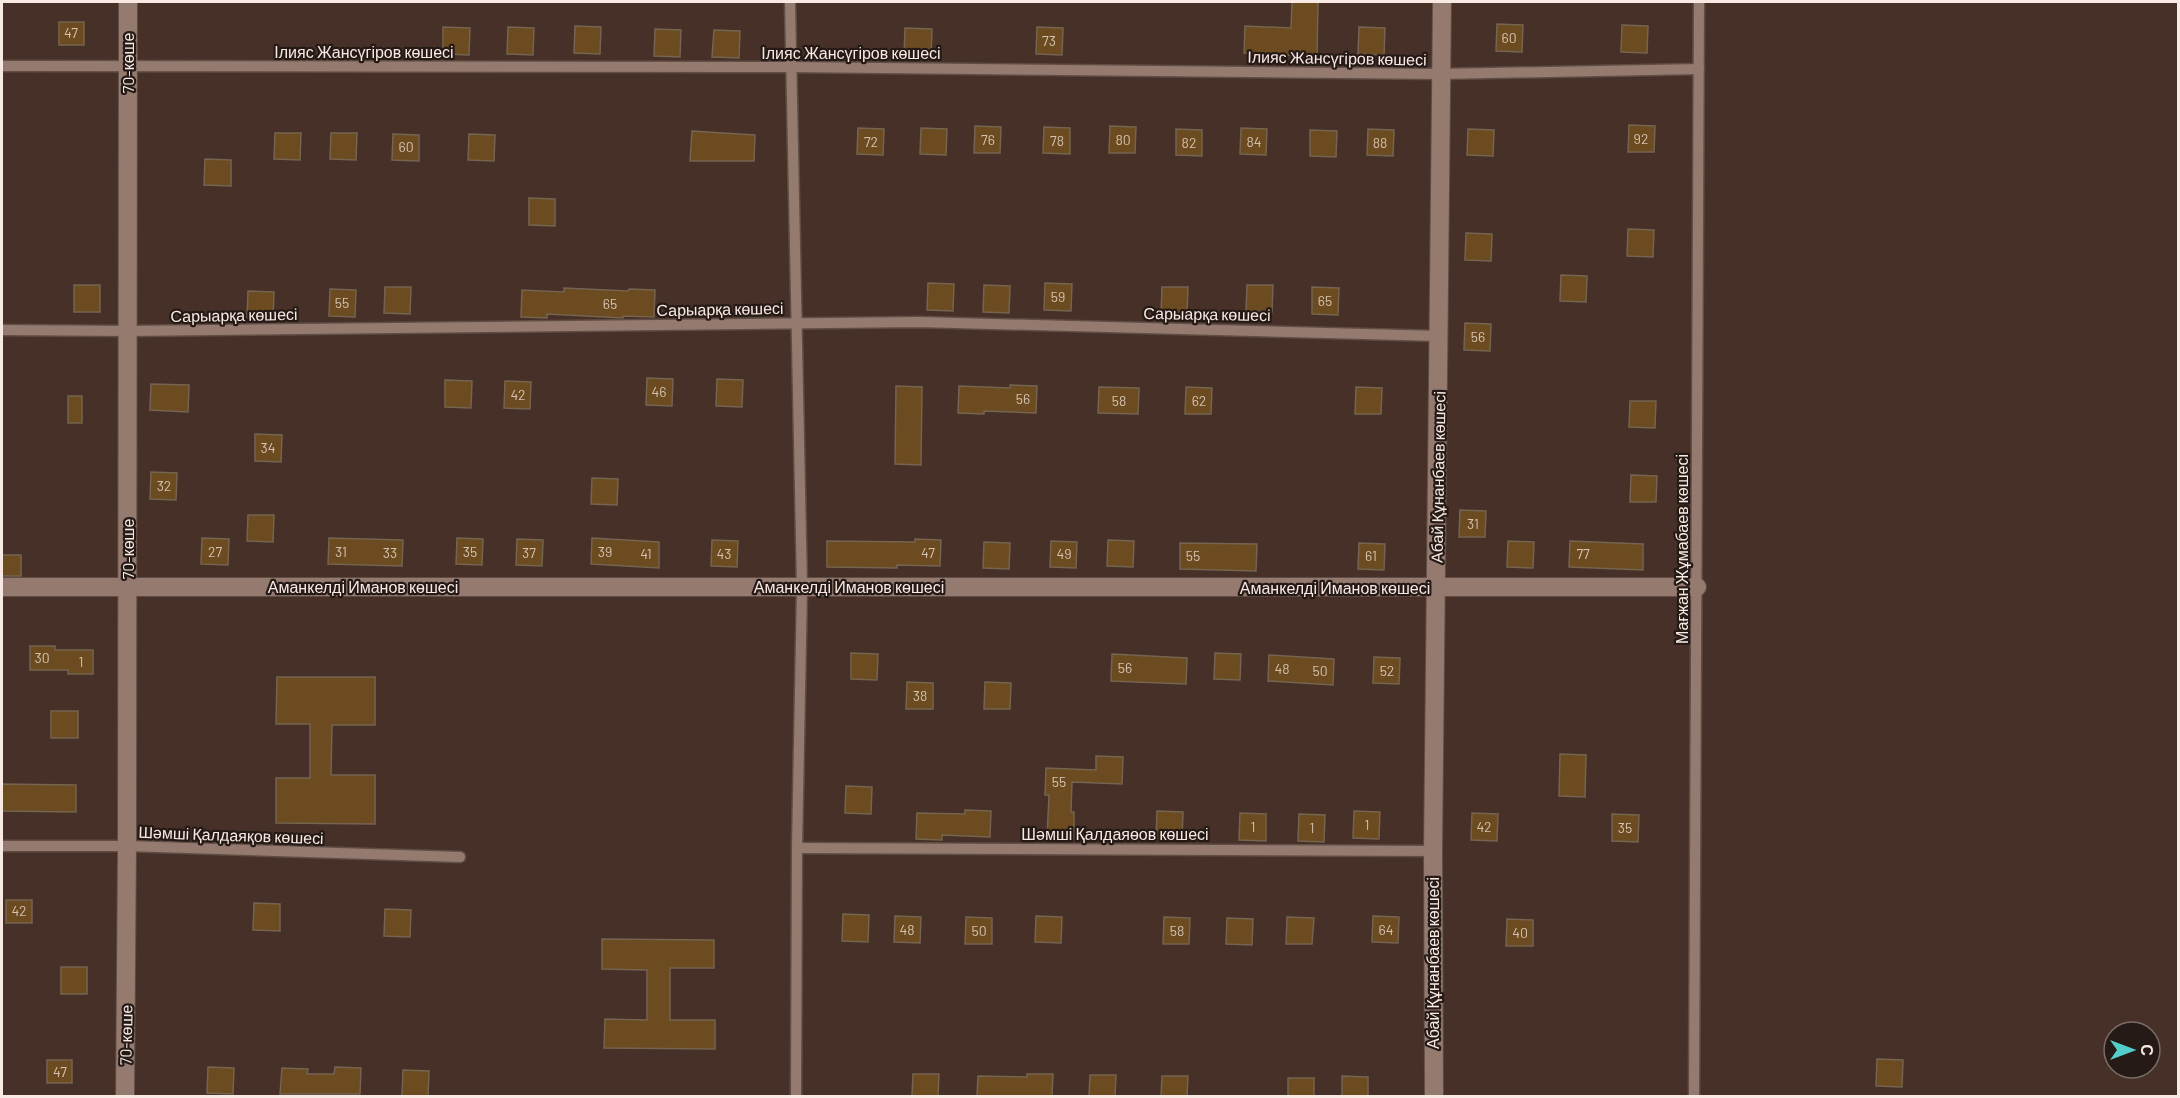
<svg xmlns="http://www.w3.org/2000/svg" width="2180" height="1098" font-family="Barlow,sans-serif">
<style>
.building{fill:#6b4b1f;stroke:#746450;stroke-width:1.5}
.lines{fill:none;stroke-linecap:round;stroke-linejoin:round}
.lane-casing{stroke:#604e46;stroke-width:13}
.street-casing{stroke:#604e46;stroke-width:20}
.lane{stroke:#947a6f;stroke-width:10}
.street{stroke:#947a6f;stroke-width:18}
.labels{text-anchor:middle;stroke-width:4.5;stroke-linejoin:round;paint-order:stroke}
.number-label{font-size:14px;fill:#d5c2b2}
.street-label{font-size:16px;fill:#f8e9e3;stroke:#251a16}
</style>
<rect width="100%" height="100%" fill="#463027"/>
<g class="building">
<polygon points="1292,2 1318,2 1317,57 1244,53 1245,26 1291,28"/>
<rect x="59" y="22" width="25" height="23"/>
<polygon points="1497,24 1523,25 1522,52 1496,51"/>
<polygon points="1622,25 1648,26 1647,53 1621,52"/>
<polygon points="575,26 601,27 600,54 574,53"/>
<polygon points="443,27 470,28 469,55 443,54"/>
<polygon points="508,27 534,28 533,55 507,54"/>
<polygon points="1037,27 1063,28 1062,55 1036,54"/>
<polygon points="1359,27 1385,28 1384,55 1358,54"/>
<polygon points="905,28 932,29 931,56 904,55"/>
<polygon points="655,29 681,30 680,57 654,56"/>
<polygon points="714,30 740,31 739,58 712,57"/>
<polygon points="1629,125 1655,126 1654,152 1628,152"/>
<polygon points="975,126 1001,127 1000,153 974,153"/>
<polygon points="1110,126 1136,127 1135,153 1109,153"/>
<polygon points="1044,127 1070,128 1070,154 1043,153"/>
<polygon points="858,128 884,129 883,155 857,154"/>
<polygon points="921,128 947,129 946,155 920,154"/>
<polygon points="1241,128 1267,129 1266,155 1240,154"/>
<polygon points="1176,129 1202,130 1202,156 1176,155"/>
<polygon points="1368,129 1394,130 1393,156 1367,155"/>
<polygon points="1468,129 1494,130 1493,156 1467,155"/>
<polygon points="1310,130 1337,131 1336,157 1310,156"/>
<polygon points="692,131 755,135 754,161 690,161"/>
<polygon points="275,133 301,133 300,160 274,159"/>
<polygon points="331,133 357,133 356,160 330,159"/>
<polygon points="393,134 419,135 419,161 392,160"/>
<polygon points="469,134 495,135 494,161 468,160"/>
<polygon points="205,159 231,160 231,186 204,185"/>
<polygon points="529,198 555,199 555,226 529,225"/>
<polygon points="1628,229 1654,230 1653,257 1627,256"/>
<polygon points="1466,233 1492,234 1491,261 1465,260"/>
<polygon points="1561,275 1587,276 1586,302 1560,301"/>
<polygon points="928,283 954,284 953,311 927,310"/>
<polygon points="1045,283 1072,284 1071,311 1044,310"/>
<rect x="74" y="285" width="26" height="27"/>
<polygon points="984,285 1010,286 1009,313 983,312"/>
<polygon points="1247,285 1273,285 1272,312 1246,311"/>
<polygon points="385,287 411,287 410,314 384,313"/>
<polygon points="1162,287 1188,287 1187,314 1161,313"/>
<polygon points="1312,287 1339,288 1338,315 1312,314"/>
<polygon points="564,288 628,291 629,289 655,290 654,317 623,316 623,318 547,314 547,318 521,317 522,290 564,292"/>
<polygon points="330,289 356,290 355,317 329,316"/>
<polygon points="248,291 274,292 273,319 247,318"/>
<polygon points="1465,323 1491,324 1490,351 1464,350"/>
<polygon points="647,378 673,379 672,406 646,405"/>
<polygon points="717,379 743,380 742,407 716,406"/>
<polygon points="445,380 472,381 471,408 445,407"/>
<polygon points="505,381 531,382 530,409 504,408"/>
<polygon points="151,384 189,385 188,412 150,410"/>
<polygon points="1010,385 1037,386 1036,413 984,411 984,414 958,413 959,386 1010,388"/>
<polygon points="896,386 922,387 921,465 895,464"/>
<polygon points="1099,387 1139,388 1138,414 1098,413"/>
<polygon points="1186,387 1212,388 1211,414 1185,414"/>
<polygon points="1356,387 1382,388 1381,414 1355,414"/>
<rect x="68" y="396" width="14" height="27"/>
<polygon points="1630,401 1656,401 1655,428 1629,427"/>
<polygon points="255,434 282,435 281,462 255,461"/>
<polygon points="151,472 177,473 176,500 150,499"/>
<polygon points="1631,475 1657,476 1656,502 1630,502"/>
<polygon points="592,478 618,479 617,505 591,504"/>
<polygon points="1460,510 1486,511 1485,537 1459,537"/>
<polygon points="248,515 274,515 273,542 247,541"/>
<polygon points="202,538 229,539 228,565 201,564"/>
<polygon points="329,538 403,540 402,566 328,564"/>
<polygon points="457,538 483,539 482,565 456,564"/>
<polygon points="592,538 659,542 659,568 591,564"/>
<polygon points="517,539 543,540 542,566 516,565"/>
<polygon points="915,539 941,540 940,566 897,565 897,568 827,567 827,541 915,542"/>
<polygon points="712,540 738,541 737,567 711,566"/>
<polygon points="1108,540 1134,541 1133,567 1107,566"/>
<polygon points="1051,541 1077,542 1076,568 1050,567"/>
<polygon points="1508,541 1534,542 1533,568 1507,567"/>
<polygon points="1570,541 1643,544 1643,570 1569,567"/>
<polygon points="984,542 1010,543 1009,569 983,568"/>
<polygon points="1180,543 1257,544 1256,571 1180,569"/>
<polygon points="1359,543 1385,544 1384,570 1358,569"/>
<rect x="2" y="555" width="19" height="21"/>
<polygon points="30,646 55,646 55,650 93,650 93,674 68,674 68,670 30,670"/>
<polygon points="851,653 878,654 877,680 851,679"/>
<polygon points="1215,653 1241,654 1240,680 1214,679"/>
<polygon points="1112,654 1187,658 1186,684 1111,681"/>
<polygon points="1269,655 1334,659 1333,685 1268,681"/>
<polygon points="1374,657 1400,658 1399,684 1373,683"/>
<polygon points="277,677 375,677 375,725 332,725 331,775 375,775 375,824 276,823 276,778 310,778 310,724 276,724"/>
<polygon points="907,682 933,683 933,709 906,709"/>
<polygon points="985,682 1011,683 1010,709 984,709"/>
<rect x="51" y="711" width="27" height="27"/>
<polygon points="1560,754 1586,755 1585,797 1559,796"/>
<polygon points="1096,756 1123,757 1122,784 1072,782 1071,812 1074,812 1074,839 1047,838 1049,795 1045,795 1046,768 1096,770"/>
<polygon points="2,784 76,785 76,812 2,811"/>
<polygon points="846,786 872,787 871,814 845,813"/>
<polygon points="965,810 991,811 990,837 942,835 942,840 916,839 917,813 965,814"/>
<polygon points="1157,811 1183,812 1182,839 1156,838"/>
<polygon points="1354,811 1380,812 1379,839 1353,838"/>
<polygon points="1240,813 1266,814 1266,841 1239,840"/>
<polygon points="1472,813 1498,814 1497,841 1471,840"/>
<polygon points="1299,814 1325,815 1324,842 1298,841"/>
<polygon points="1612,814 1639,815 1638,842 1612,841"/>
<rect x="6" y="900" width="26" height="23"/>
<polygon points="254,903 280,904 280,931 253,930"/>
<polygon points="385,909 411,910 410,937 384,936"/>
<polygon points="843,914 869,915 868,942 842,941"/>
<polygon points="895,916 921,917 920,943 894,942"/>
<polygon points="1036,916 1062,917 1061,943 1035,942"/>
<polygon points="1373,916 1399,917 1398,943 1372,942"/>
<polygon points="966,917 992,918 992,944 965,944"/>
<polygon points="1164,917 1190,918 1189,944 1163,944"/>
<polygon points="1287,917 1314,918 1312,944 1286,944"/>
<polygon points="1227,918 1253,919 1252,945 1226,944"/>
<polygon points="1507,919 1533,920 1533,946 1506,946"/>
<polygon points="602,939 714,940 714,968 670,968 670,1020 715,1020 715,1049 604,1048 605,1019 647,1020 647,970 602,969"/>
<rect x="61" y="967" width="26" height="27"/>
<polygon points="1877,1059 1903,1060 1902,1087 1876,1086"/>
<rect x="47" y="1060" width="25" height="23"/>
<polygon points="208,1067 234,1068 233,1094 207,1093"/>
<polygon points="335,1067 361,1068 360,1094 280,1094 282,1068 308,1069 307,1074 334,1074"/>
<polygon points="403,1070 429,1071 428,1096 402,1096"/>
<polygon points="913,1074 939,1074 938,1096 912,1096"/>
<polygon points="1027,1074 1053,1074 1052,1096 977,1096 978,1076 1027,1077"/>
<polygon points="1090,1075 1116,1075 1115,1096 1089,1096"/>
<polygon points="1162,1076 1188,1076 1187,1096 1161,1096"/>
<polygon points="1342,1076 1368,1077 1368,1096 1342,1096"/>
<rect x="1288" y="1078" width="26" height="18"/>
</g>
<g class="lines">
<defs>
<g id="lane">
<polyline points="790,2 802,587 797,848 796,1096"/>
<polyline points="2,66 790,67 1440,74 1699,69"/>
<polyline points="2,330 128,331 919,322 1439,336"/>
<polyline points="2,846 127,846 460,857"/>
<polyline points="797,848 1433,851"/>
<polyline points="1694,1096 1699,2"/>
</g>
<g id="street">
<polyline points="2,587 1697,587"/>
<polyline points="125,1096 127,846 128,2"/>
<polyline points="1434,1096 1433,851 1442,2"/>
</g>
</defs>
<use href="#lane" class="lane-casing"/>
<use href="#street" class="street-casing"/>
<use href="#lane" class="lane"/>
<use href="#street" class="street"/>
</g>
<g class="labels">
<g class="number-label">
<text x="71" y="38">47</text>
<text x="1509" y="43">60</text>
<text x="1049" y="46">73</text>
<text x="1641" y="144">92</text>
<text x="988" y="145">76</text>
<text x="1123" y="145">80</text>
<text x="1057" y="146">78</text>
<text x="871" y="147">72</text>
<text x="1254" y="147">84</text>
<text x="1189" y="148">82</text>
<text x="1380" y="148">88</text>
<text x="406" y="152">60</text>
<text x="1058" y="302">59</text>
<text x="1325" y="306">65</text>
<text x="342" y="308">55</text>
<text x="610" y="309">65</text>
<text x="1478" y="342">56</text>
<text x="659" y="397">46</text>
<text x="518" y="400">42</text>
<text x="1023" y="404">56</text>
<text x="1119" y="406">58</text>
<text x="1199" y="406">62</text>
<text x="268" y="453">34</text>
<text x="164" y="491">32</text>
<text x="1473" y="529">31</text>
<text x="215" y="557">27</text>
<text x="341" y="557">31</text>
<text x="470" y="557">35</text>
<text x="605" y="557">39</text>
<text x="390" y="558">33</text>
<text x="529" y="558">37</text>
<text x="928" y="558">47</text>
<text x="646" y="559">41</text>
<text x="724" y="559">43</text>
<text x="1064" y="559">49</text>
<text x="1583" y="559">77</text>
<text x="1193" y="561">55</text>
<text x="1371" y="561">61</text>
<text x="42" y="663">30</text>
<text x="81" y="667">1</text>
<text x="1125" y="673">56</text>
<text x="1282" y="674">48</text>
<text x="1320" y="676">50</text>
<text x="1387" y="676">52</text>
<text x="920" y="701">38</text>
<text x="1059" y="787">55</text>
<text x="1367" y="830">1</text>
<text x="1253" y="832">1</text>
<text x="1484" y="832">42</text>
<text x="1312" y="833">1</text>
<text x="1625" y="833">35</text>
<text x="19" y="916">42</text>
<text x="907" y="935">48</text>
<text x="1386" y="935">64</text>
<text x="979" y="936">50</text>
<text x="1177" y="936">58</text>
<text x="1520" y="938">40</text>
<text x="60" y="1077">47</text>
</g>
<g class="street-label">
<text x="364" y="58">Ілияс Жансүгіров көшесі</text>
<text x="851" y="59">Ілияс Жансүгіров көшесі</text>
<text transform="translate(1337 58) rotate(1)" y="6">Ілияс Жансүгіров көшесі</text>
<text transform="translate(128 63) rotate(-90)" y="6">70-көше</text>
<text transform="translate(720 309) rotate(-1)" y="6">Сарыарқа көшесі</text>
<text transform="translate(1207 314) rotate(1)" y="6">Сарыарқа көшесі</text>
<text transform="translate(234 315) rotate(-1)" y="6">Сарыарқа көшесі</text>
<text transform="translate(1438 477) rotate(-89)" y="6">Абай Құнанбаев көшесі</text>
<text transform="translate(128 549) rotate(-90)" y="6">70-көше</text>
<text transform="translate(1682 549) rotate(-90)" y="6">Мағжан Жұмабаев көшесі</text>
<text x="363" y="593">Аманкелді Иманов көшесі</text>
<text x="849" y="593">Аманкелді Иманов көшесі</text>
<text x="1335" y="594">Аманкелді Иманов көшесі</text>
<text x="1115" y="840">Шәмші Қалдаяөов көшесі</text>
<text transform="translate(231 835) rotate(2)" y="6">Шәмші Қалдаяқов көшесі</text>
<text transform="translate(1433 963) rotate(-90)" y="6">Абай Құнанбаев көшесі</text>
<text transform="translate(126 1035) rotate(-89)" y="6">70-көше</text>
</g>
</g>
<rect width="2180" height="1098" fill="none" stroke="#f8e9e3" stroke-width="6"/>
<g transform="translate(2132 1050) rotate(90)"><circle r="28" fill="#251a16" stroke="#796d68" stroke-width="1.5"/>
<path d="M0-4.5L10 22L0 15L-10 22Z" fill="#53cdca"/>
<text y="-9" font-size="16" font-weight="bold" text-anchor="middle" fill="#f8e9e3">С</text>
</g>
</svg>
